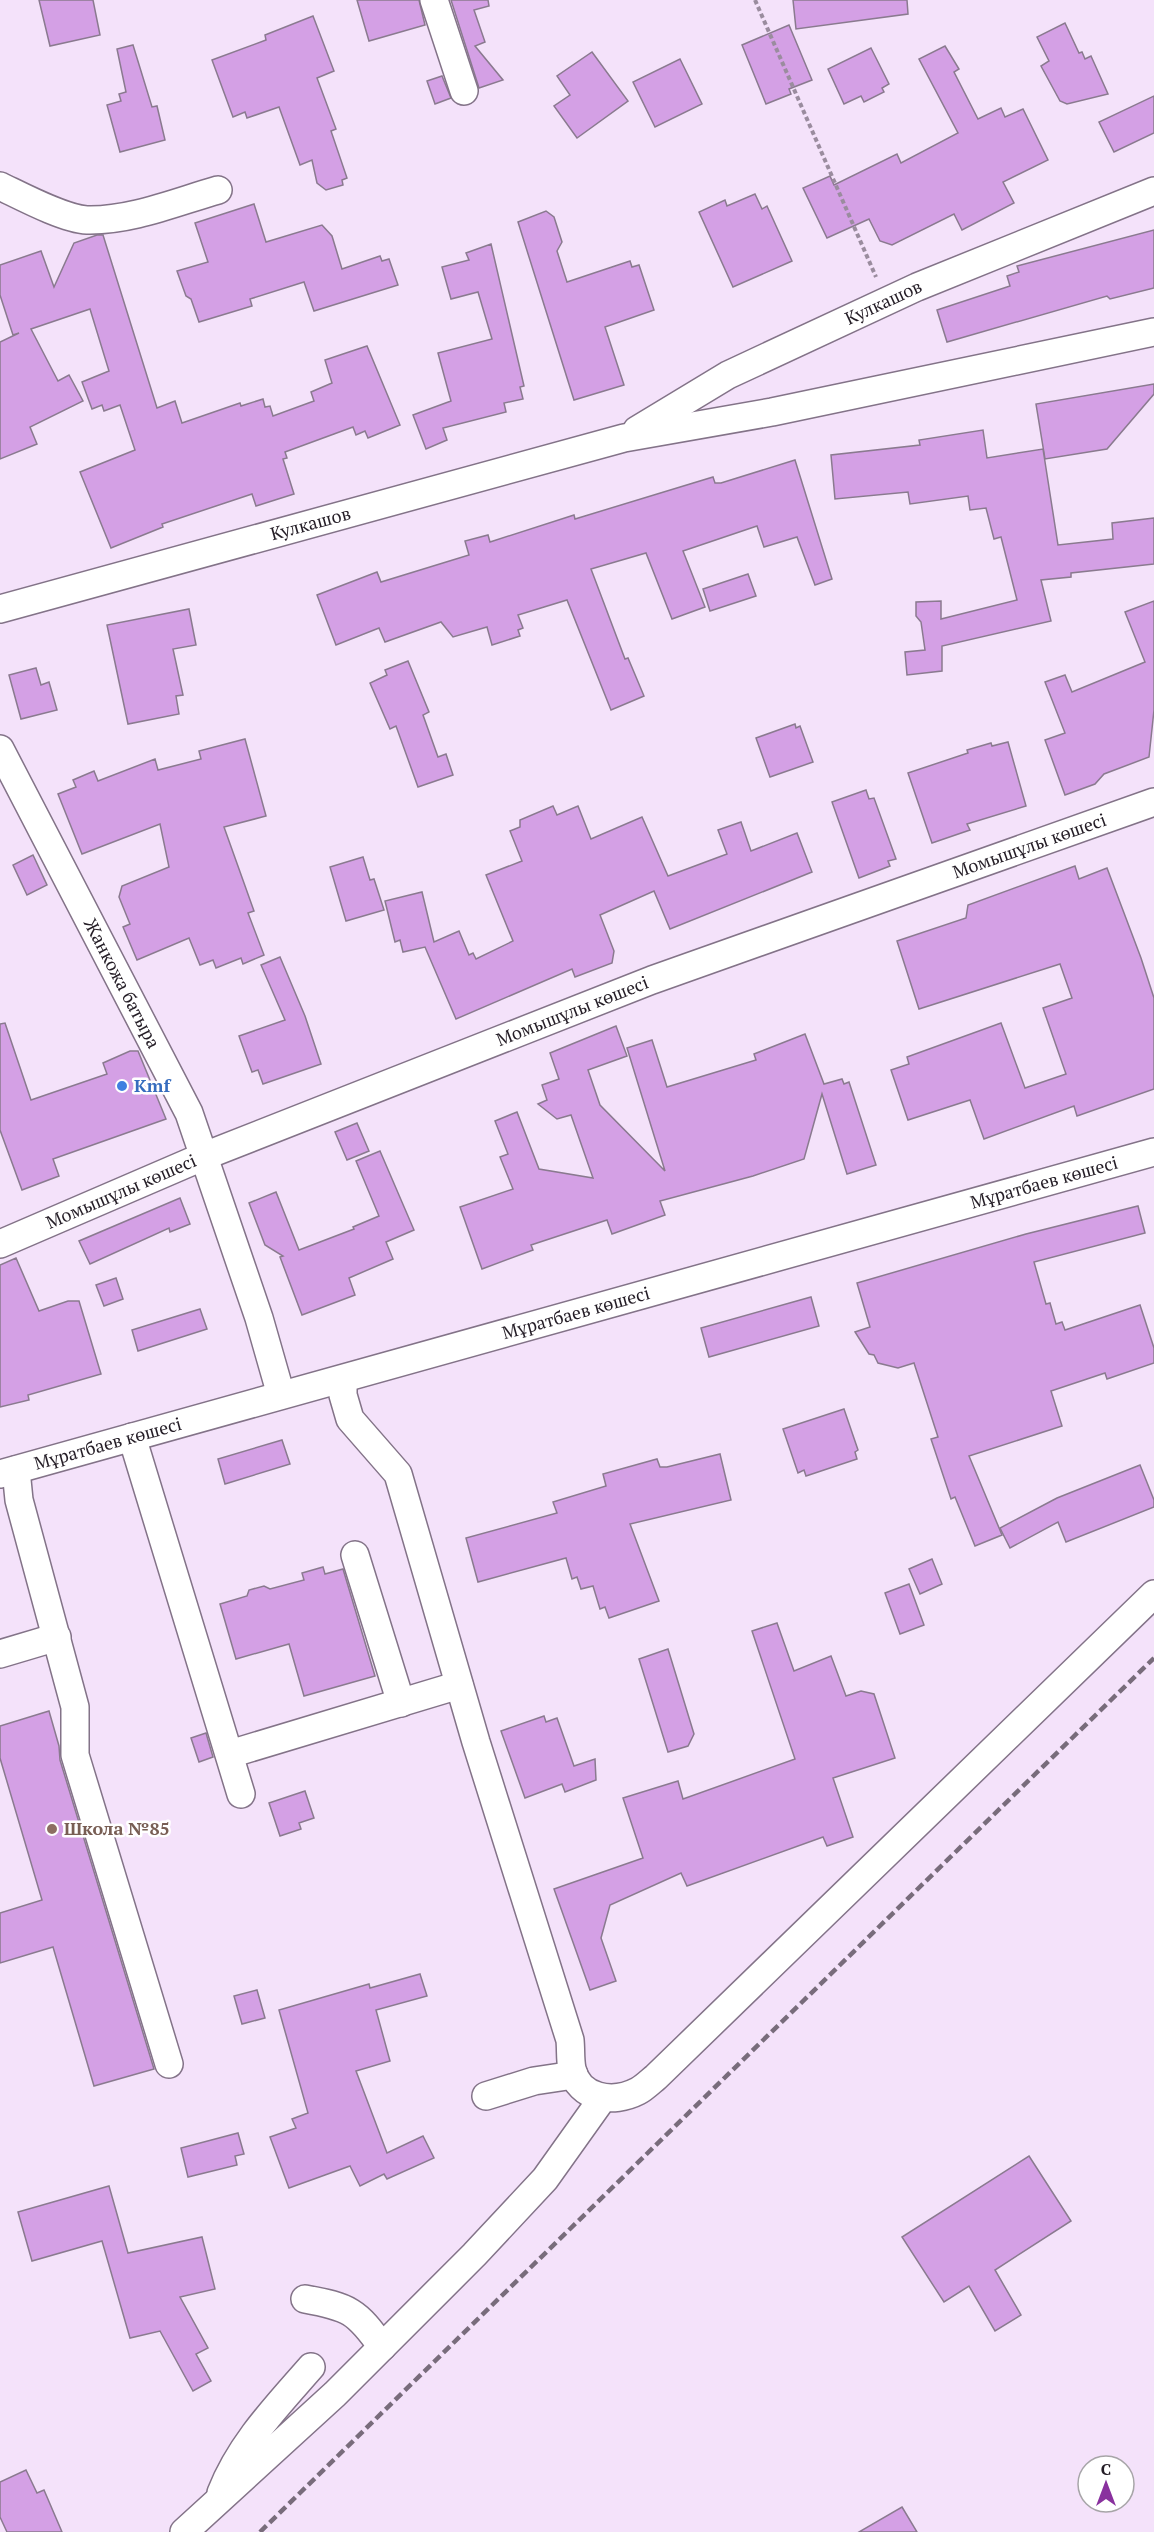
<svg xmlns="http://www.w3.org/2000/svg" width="1154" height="2532" font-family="'PT Serif',serif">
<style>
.building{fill:#d4a0e5;stroke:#8a7a8f;stroke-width:1.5}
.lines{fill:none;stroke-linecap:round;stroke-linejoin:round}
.minor-casing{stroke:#837388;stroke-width:30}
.path{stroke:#9a8c9e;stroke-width:4;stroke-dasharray:4.5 3;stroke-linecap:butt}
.minor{stroke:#fff;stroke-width:27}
.rail{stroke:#786c7b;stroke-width:4.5;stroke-dasharray:9 4.5;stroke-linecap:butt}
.shop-dot{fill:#3f7fe0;stroke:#fff;stroke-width:2}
.education-dot{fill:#8d6e63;stroke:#fff;stroke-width:2}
.labels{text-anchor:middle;stroke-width:5;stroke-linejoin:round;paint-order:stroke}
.street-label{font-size:18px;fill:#241d26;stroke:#fff}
.shop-label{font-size:18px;font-weight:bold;fill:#366cbe;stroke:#fff;text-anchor:start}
.education-label{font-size:18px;font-weight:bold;fill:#785e54;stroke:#fff;text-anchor:start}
</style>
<rect width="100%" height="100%" fill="#f4e2fa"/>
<g class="building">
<polygon points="39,0 93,0 100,35 50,46"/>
<polygon points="357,0 419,0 425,25 369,41"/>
<polygon points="451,0 488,0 489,6 474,10 485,42 475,46 503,80 479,88"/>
<polygon points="793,0 907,0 908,14 796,29"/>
<polygon points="313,16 334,71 317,78 336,129 331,131 347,178 342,180 343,185 326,190 317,183 312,160 300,165 279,107 247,118 245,112 233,117 212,60 266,40 265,35"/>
<polygon points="1065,23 1079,53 1082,52 1085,59 1091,56 1108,94 1067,104 1060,101 1041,66 1049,61 1037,37"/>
<polygon points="789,25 812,80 789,89 791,94 766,104 742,45"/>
<polygon points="133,45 152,107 157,106 165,140 120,152 107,105 121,101 119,94 126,92 117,49"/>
<polygon points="945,46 959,69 954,72 978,119 1001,108 1005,117 1023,109 1048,160 1003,182 1014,203 962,230 954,214 892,245 880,241 869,219 827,238 803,188 830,176 834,185 897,154 901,163 958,133 919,59"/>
<polygon points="871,48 889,84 882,88 884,92 864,102 861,96 844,104 828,69"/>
<polygon points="592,52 628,101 577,138 554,106 570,95 557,76"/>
<polygon points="680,59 702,104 655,127 633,82"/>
<polygon points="442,76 451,98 435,104 427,81"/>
<polygon points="1154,96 1154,133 1114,152 1099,122"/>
<polygon points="755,194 762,209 767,206 792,261 733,287 699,212 725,200 727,206"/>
<polygon points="254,204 266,242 322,225 332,236 342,269 380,256 382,261 389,259 398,285 314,311 304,282 250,299 252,306 199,322 191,299 186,296 177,271 208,262 195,223"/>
<polygon points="546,211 554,217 562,242 557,251 567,282 630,261 632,267 639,265 654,310 605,327 624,385 574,400 518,222"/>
<polygon points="1154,230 1154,288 1110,299 1107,296 947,342 937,310 1010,286 1007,276 1019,272 1017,266"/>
<polygon points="97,235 103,235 157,408 175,401 182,423 240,403 241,406 263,399 265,407 270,406 273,416 314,401 311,392 332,383 325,360 367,346 400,425 368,438 365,431 356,435 353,427 285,452 287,458 283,459 294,494 256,506 252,494 162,524 163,527 111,548 80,472 135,450 120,405 104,411 102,405 92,409 82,382 109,371 90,309 31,329 58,381 69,375 83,401 30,427 37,444 0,459 0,342 19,333 13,335 0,295 0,265 41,251 54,287 74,243"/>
<polygon points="491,244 524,386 520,387 523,399 504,403 506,412 443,428 447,440 426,449 413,415 451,401 438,353 492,339 478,292 451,299 442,267 469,260 466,253"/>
<polygon points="1154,384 1154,394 1107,449 1045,459 1036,404"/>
<polygon points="983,430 987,458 1043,449 1058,545 1113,539 1112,523 1154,518 1154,564 1071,573 1071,577 1041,580 1051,621 942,646 942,671 907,675 905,652 925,650 921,622 916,616 916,602 941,601 941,619 1017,600 1001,537 994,539 986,508 970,510 968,496 910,504 908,492 835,499 831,455 920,445 919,440"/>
<polygon points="795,460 832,579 815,585 797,537 764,547 757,526 683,551 705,607 672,619 646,553 591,569 625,659 628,658 644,696 611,710 567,600 518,615 523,628 518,630 520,636 492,645 487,627 453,637 441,622 385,642 379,628 336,645 317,595 377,572 381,582 469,555 465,541 488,535 490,542 574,515 575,519 713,477 715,483 721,483"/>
<polygon points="748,574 756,596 710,611 703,589"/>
<polygon points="1154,601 1154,710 1149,757 1104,774 1095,784 1065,795 1045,740 1065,733 1045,682 1065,675 1072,692 1145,662 1125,612"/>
<polygon points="189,609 196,645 173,649 183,695 176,696 179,714 128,724 107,625"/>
<polygon points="408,661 429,712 423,715 438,757 446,754 453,775 418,787 396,726 390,729 370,683 387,675 385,670"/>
<polygon points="36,668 41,685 49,682 57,710 21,719 9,675"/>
<polygon points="795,724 796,728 800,726 813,762 770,777 756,738"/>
<polygon points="245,739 266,816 224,827 254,911 248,913 264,955 243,964 241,958 216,968 213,960 200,965 189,938 137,960 123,927 130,924 119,897 122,886 169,867 160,824 82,854 58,794 76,787 73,780 94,771 98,781 155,759 158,770 201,759 199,751"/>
<polygon points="1008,742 1026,806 967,824 970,830 932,843 908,773 968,753 967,750 991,743 992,746"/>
<polygon points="866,790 869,799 874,798 896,859 888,861 890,866 859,878 832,802"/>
<polygon points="553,806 557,815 578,806 591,839 642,817 668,876 727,854 718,830 741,822 751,851 797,833 812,872 670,929 654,891 600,915 614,951 612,963 575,977 572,969 456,1019 425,947 403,952 400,940 395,942 385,901 422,892 434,942 459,931 469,955 473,953 476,959 513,941 486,875 522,861 510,831 520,827 520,820"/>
<polygon points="33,855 47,885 27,895 13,865"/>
<polygon points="363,857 370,880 374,879 384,910 346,921 330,867"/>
<polygon points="1075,866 1079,879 1107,868 1141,958 1154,998 1154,1089 1077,1116 1074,1106 984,1139 970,1100 908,1120 891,1070 909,1064 907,1057 1001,1023 1025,1088 1066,1074 1043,1008 1072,998 1060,964 919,1009 897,941 966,918 968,905"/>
<polygon points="280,957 305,1016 321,1064 263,1084 258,1070 252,1072 239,1036 285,1020 261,965"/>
<polygon points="5,1023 31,1100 107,1074 103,1063 130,1051 138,1051 166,1119 53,1159 59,1176 22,1190 0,1130 0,1024"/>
<polygon points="616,1026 627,1056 588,1070 600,1105 665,1171 627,1048 652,1040 667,1087 756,1060 754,1054 805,1034 824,1084 842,1079 844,1084 849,1082 876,1165 847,1174 822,1094 804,1159 753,1176 660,1201 665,1215 612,1234 607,1220 531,1245 533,1250 482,1269 460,1207 513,1189 500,1157 508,1154 495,1121 517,1112 539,1169 593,1178 571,1115 557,1119 538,1104 547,1100 542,1085 559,1079 550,1053"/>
<polygon points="357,1123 369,1151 347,1160 335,1132"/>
<polygon points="380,1151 414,1230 386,1242 393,1259 349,1278 355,1295 302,1315 280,1257 283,1256 265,1245 249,1203 276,1192 299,1250 354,1229 353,1227 379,1216 356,1161"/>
<polygon points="180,1198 190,1224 170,1232 169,1228 90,1264 79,1241"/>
<polygon points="1138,1206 1145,1233 1034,1262 1046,1304 1050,1303 1056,1324 1062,1322 1065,1330 1140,1305 1154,1348 1154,1363 1107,1379 1105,1373 1051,1391 1062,1426 969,1456 1002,1535 975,1546 955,1497 951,1499 931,1439 938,1437 914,1363 898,1368 878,1363 874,1355 869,1354 855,1332 870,1327 857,1283 1026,1234"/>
<polygon points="16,1258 39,1311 68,1301 79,1301 101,1374 28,1395 29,1400 0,1407 0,1265"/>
<polygon points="116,1278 123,1299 104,1306 96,1285"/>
<polygon points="811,1297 819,1326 709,1357 701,1328"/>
<polygon points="200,1309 207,1329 138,1351 132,1330"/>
<polygon points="844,1409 858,1450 855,1452 857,1459 806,1476 804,1470 798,1473 783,1429"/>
<polygon points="282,1440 290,1464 225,1484 218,1459"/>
<polygon points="720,1454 731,1500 630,1524 659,1601 609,1618 605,1607 600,1609 593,1586 581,1589 577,1577 572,1579 566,1558 478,1582 466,1538 557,1513 553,1502 606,1486 603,1474 657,1459 660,1467 667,1467"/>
<polygon points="1140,1465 1154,1500 1154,1507 1066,1542 1058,1522 1010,1548 1000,1528 1057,1498"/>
<polygon points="932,1559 942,1584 920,1594 909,1569"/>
<polygon points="323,1567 325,1574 343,1569 375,1676 304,1696 289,1644 236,1659 220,1604 247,1596 249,1590 264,1586 270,1589 304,1580 302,1573"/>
<polygon points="909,1584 924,1625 900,1634 885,1593"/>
<polygon points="777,1623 794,1671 831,1656 846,1696 861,1691 874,1694 895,1758 833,1778 853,1837 827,1846 823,1837 687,1886 681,1873 610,1905 601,1938 616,1981 590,1990 554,1889 643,1858 623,1798 678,1781 683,1799 795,1759 752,1631"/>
<polygon points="668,1649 694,1734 688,1746 668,1752 639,1659"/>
<polygon points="49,1711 59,1746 60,1760 154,2069 94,2086 53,1947 0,1963 0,1913 42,1900 0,1758 0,1726"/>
<polygon points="544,1716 546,1722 557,1718 574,1766 595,1759 596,1780 565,1792 562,1784 525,1798 501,1731"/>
<polygon points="206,1733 213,1757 199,1762 191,1738"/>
<polygon points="305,1791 314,1818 299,1823 301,1829 280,1836 269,1803"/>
<polygon points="420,1974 427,1996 376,2010 390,2061 356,2071 387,2153 423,2136 434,2158 387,2179 384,2174 360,2186 350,2166 289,2188 270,2137 296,2128 292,2119 308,2113 279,2010 369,1984 370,1988"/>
<polygon points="257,1990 265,2018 242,2024 234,1996"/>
<polygon points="238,2133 244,2154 235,2156 237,2165 188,2177 181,2148"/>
<polygon points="1029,2156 1071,2221 995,2270 1021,2315 995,2331 969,2286 944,2302 902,2237"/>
<polygon points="109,2186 128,2253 202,2237 215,2289 180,2297 208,2348 196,2354 211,2381 193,2391 160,2331 130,2338 102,2241 32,2261 18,2212"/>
<polygon points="26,2470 37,2493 44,2490 62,2532 7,2532 0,2517 0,2482"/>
<polygon points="902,2507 917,2532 859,2532"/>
</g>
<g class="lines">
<defs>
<g id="minor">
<polyline points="434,0 464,91"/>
<path d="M0,186C21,196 64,219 87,220C131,221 176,202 218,190"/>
<path id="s1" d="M637,430L728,375L917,287L1154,191"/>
<path id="s2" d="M0,609L624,438L772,412L1154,332"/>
<path id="s3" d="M0,749L189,1113L259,1318L281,1395"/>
<path id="s4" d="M0,1244L202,1157L652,980L1154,802"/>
<path d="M343,1380V1395L350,1419L398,1474L476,1742L570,2040C571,2050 570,2060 572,2069C579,2099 613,2104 638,2091C644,2088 651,2081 656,2077L1154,1594"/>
<polyline points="132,1437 241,1794"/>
<polyline points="16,1470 19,1500 75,1707 75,1755 169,2064"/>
<path id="s5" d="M0,1474L1154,1152"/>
<polyline points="355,1555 401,1703"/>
<polyline points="0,1654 57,1637"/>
<polyline points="230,1754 459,1685"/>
<polyline points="486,2096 534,2081 574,2075"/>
<path d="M305,2299C349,2307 357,2311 382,2347"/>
<path d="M221,2493C240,2444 277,2406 311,2367"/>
<polyline points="184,2532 335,2394 474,2255 545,2179 602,2099"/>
</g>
</defs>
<use href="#minor" class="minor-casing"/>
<polyline class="path" points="755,0 876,277"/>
<use href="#minor" class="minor"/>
<polyline class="rail" points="260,2532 1154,1658"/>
</g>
<circle class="shop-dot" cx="122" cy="1086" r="6"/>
<circle class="education-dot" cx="52" cy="1829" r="6"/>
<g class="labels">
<g class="street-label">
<text dy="6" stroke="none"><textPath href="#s1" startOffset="278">Кулкашов</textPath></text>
<text dy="6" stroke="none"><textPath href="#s2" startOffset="322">Кулкашов</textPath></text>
<text dy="6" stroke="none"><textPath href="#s4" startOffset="1104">Момышұлы көшесі</textPath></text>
<text dy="6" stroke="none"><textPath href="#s3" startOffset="264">Жанкожа батыра</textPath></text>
<text dy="6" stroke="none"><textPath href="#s4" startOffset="618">Момышұлы көшесі</textPath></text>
<text dy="6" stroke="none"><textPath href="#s5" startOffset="1084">Мұратбаев көшесі</textPath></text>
<text dy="6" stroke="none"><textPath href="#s4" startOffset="132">Момышұлы көшесі</textPath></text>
<text dy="6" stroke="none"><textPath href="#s5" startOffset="598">Мұратбаев көшесі</textPath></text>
<text dy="6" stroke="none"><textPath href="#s5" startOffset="112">Мұратбаев көшесі</textPath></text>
</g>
<g class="shop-label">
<text x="134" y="1092">Kmf</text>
</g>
<g class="education-label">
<text x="64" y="1835">Школа №85</text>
</g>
</g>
<g transform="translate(1106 2484)"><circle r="28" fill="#ffffff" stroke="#a7a5a8" stroke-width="1.5"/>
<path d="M0-4.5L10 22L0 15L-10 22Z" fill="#89319e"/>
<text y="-9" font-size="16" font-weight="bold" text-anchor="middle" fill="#241d26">С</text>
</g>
</svg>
